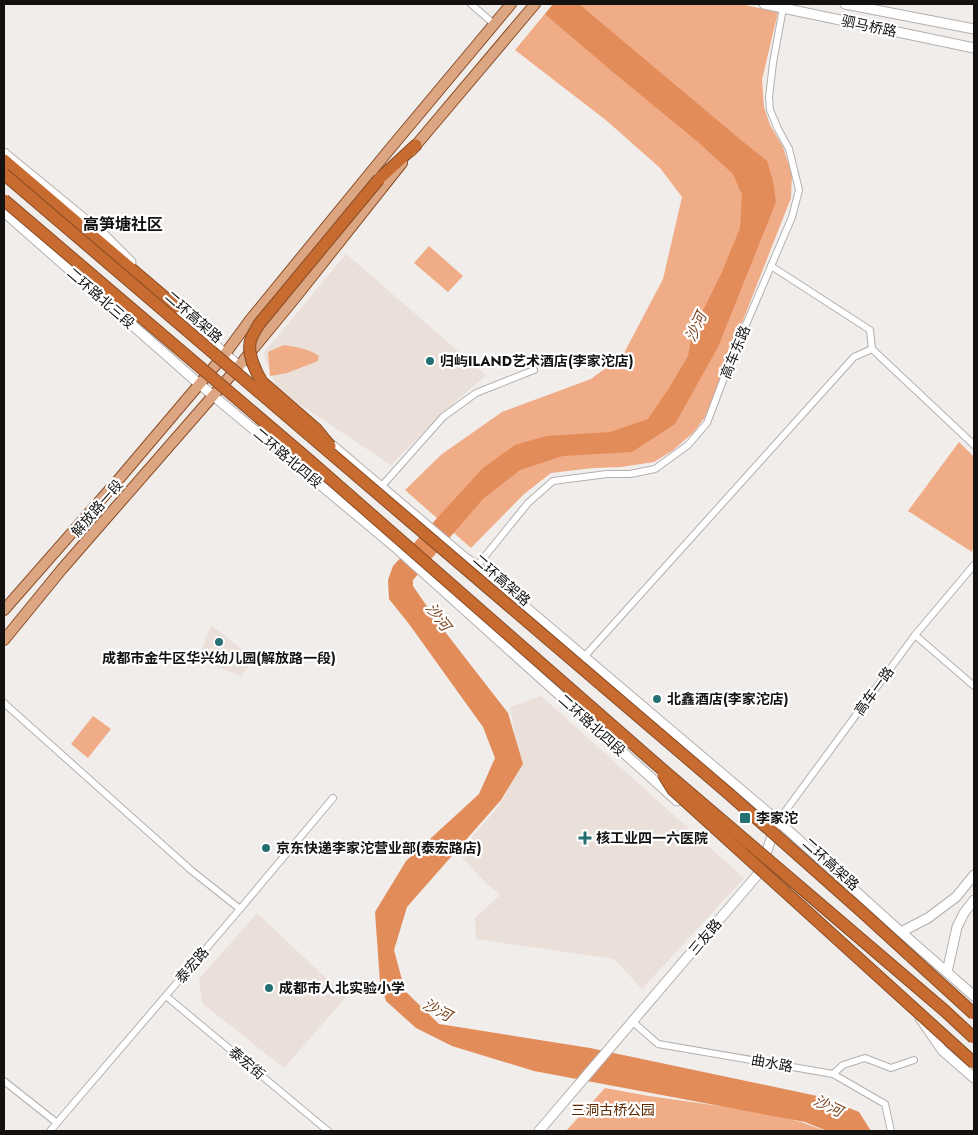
<svg xmlns="http://www.w3.org/2000/svg" width="978" height="1135" font-family="Jost,'Noto Sans SC',sans-serif">
<style>
.built{fill:#eadfd9}
.green{fill:#f0ac86}
.water{fill:#e28c5a}
.pier{fill:#f1edeb}
.lines{fill:none;stroke-linecap:round;stroke-linejoin:round}
.street-casing{stroke:#b4b0af;stroke-width:8}
.secondary-casing{stroke:#b4b0af;stroke-width:11}
.primary-casing{stroke:#884c25;stroke-width:12}
.highway-casing{stroke:#884c25;stroke-width:13}
.street{stroke:#fff;stroke-width:6}
.secondary{stroke:#fff;stroke-width:9}
.primary{stroke:#dda683;stroke-width:10}
.highway{stroke:#c76b30;stroke-width:11}
.highway-bridge-casing{stroke:#884c25;stroke-width:13;stroke-linecap:butt}
.highway-bridge{stroke:#c76b30;stroke-width:11}
.poi-dot{fill:#257073;stroke:#fff;stroke-width:2}
.labels{text-anchor:middle;stroke-width:4.5;stroke-linejoin:round;paint-order:stroke}
.street-label{font-size:14px;fill:#131211;stroke:#fff}
.poi-label{font-size:14px;font-weight:bold;fill:#131211;stroke:#fff;text-anchor:start}
.park-label{font-size:14px;fill:#612a02;stroke:#fff}
.water-label{font-size:15px;font-style:italic;fill:#7e4521;stroke:#fff}
.quarter-label{font-size:16px;font-weight:bold;fill:#131211;stroke:#fff}
</style>
<rect width="100%" height="100%" fill="#f1edeb"/>
<g class="built">
<polygon points="346,254 486,375 443,413 391,465 278,390 263,354"/>
<polygon points="211,625 254,659 241,676 198,659"/>
<polygon points="541,696 744,878 642,989 614,959 476,939 475,918 500,895 486,883 458,853 499,806 513,781 517,747 510,707"/>
<polygon points="257,913 346,997 284,1068 202,1003 199,979"/>
</g>
<g class="green">
<polygon points="553,4 740,4 778,12 762,80 764,107 770,125 783,147 792,175 791,198 705,417 694,432 672,451 654,462 621,467 593,468 551,473 524,494 471,548 405,490 442,454 502,412 591,379 623,355 663,279 682,197 660,168 607,121 515,50"/>
<polygon points="429,246 463,276 448,292 414,263"/>
<path d="M284,345C296,347 309,349 319,356L318,361L287,373L270,376L268,352Z"/>
<polygon points="959,442 974,457 974,544 972,552 908,511"/>
<polygon points="93,716 111,729 88,758 71,744"/>
<polygon points="605,1088 649,1096 762,1112 801,1122 826,1131 566,1131"/>
</g>
<polygon class="water" points="533,4 579,4 742,141 767,161 773,181 776,202 718,347 675,424 632,452 563,456 520,470 483,499 413,580 413,586 439,624 508,713 523,764 501,800 407,907 394,950 405,991 439,1024 590,1048 822,1097 859,1112 871,1131 827,1131 805,1122 534,1071 452,1046 416,1028 386,1001 380,982 375,912 406,861 479,794 495,758 483,727 409,624 389,599 388,580 393,566 483,468 515,445 546,436 610,432 648,419 669,388 688,356 692,333 722,272 740,228 742,195 733,174 698,142 614,73"/>
<polygon class="pier" points="531,4 553,4 544,15"/>
<g class="lines">
<defs>
<g id="street">
<polyline points="471,4 494,24"/>
<polyline points="771,266 870,330 872,349 974,445"/>
<polyline points="381,487 443,417 476,393 534,370"/>
<polyline points="477,566 528,503 553,481 607,474 630,474 655,469 688,445 707,423 730,362 792,217 799,190 789,149 778,129 770,110 769,97 773,63 783,8"/>
<polyline points="915,635 974,686"/>
<polyline points="584,657 854,357 872,349"/>
<polyline points="4,703 192,871 240,909"/>
<polyline points="778,821 915,635 974,565"/>
<polyline points="166,996 328,1131"/>
<polyline points="633,1022 658,1044 833,1074 885,1104 891,1131"/>
<polyline points="833,1074 843,1065 865,1058 891,1068 914,1060"/>
<polyline points="4,1081 57,1123"/>
<polyline points="50,1131 240,909 333,798"/>
</g>
<g id="secondary">
<polyline points="764,4 974,48"/>
<polyline points="845,4 974,29"/>
<polyline points="4,153 104,235 131,262"/>
<polyline points="4,212 198,383 395,547 677,801"/>
<polyline points="172,303 225,354 262,385"/>
<polyline points="327,441 412,513 464,557 477,566 778,821 901,932 974,996"/>
<polyline points="901,932 928,918 956,897 974,875"/>
<polyline points="947,972 957,927 964,913 974,900"/>
<polyline points="920,1018 942,1050 974,1078"/>
<polyline points="539,1131 759,873 775,828"/>
</g>
<g id="primary">
<polyline points="411,151 535,4"/>
<polyline points="4,610 119,479 225,354 250,320 389,150 511,4"/>
<polyline points="4,640 62,569 239,366 295,298 402,163"/>
</g>
<g id="highway">
<polyline points="4,160 176,307"/>
<polyline points="379,179 416,145"/>
</g>
</defs>
<use href="#street" class="street-casing"/>
<use href="#secondary" class="secondary-casing"/>
<use href="#primary" class="primary-casing"/>
<use href="#highway" class="highway-casing"/>
<use href="#street" class="street"/>
<use href="#secondary" class="secondary"/>
<use href="#primary" class="primary"/>
<use href="#highway" class="highway"/>
<defs>
<g id="highway-bridge">
<polyline points="4,174 728,793 861,911 974,1014"/>
<polyline points="4,200 309,460 656,764 945,1011 974,1038"/>
<path d="M330,446L316,429L262,382C256,372 248,355 250,343C251,336 256,330 259,324L379,179"/>
<polyline points="663,774 673,790 974,1063"/>
</g>
</defs>
<use href="#highway-bridge" class="highway-bridge-casing"/>
<use href="#highway-bridge" class="highway-bridge"/>
</g>
<g class="poi-dot">
<circle cx="430" cy="361" r="5"/>
<circle cx="219" cy="642" r="5"/>
<circle cx="657" cy="699" r="5"/>
<rect x="739" y="812" width="12" height="12" rx="2.5"/>
<path d="M582.5 830.5h5v5h5v5h-5v5h-5v-5h-5v-5h5z"/>
<circle cx="266" cy="848" r="5"/>
<circle cx="269" cy="988" r="5"/>
</g>
<g class="labels">
<g class="street-label">
<text transform="translate(869 26) rotate(12)" y="5">驷马桥路</text>
<text transform="translate(101 298) rotate(41)" y="5">二环路北三段</text>
<text transform="translate(194 317) rotate(41)" y="5">二环高架路</text>
<text transform="translate(735 352) rotate(-68)" y="5">高车东路</text>
<text transform="translate(288 458) rotate(40)" y="5">二环路北四段</text>
<text transform="translate(97 508) rotate(-49)" y="5">解放路一段</text>
<text transform="translate(502 580) rotate(41)" y="5">二环高架路</text>
<text transform="translate(874 691) rotate(-54)" y="5">高车一路</text>
<text transform="translate(592 725) rotate(42)" y="5">二环路北四段</text>
<text transform="translate(831 864) rotate(42)" y="5">二环高架路</text>
<text transform="translate(705 937) rotate(-50)" y="5">三友路</text>
<text transform="translate(192 965) rotate(-49)" y="5">泰宏路</text>
<text transform="translate(247 1063) rotate(40)" y="5">泰宏街</text>
<text transform="translate(772 1063) rotate(10)" y="5">曲水路</text>
</g>
<g class="poi-label">
<text x="440" y="366">归屿ILAND艺术酒店(李家沱店)</text>
<text x="219" y="663" text-anchor="middle">成都市金牛区华兴幼儿园(解放路一段)</text>
<text x="667" y="704">北鑫酒店(李家沱店)</text>
<text x="756" y="823">李家沱</text>
<text x="596" y="843">核工业四一六医院</text>
<text x="276" y="853">京东快递李家沱营业部(泰宏路店)</text>
<text x="279" y="993">成都市人北实验小学</text>
</g>
<g class="park-label">
<text x="613" y="1115">三洞古桥公园</text>
</g>
<g class="water-label">
<text transform="translate(696 327) rotate(-65)" y="5">沙河</text>
<text transform="translate(438 617) rotate(53)" y="5">沙河</text>
<text transform="translate(437 1010) rotate(28)" y="5">沙河</text>
<text transform="translate(828 1106) rotate(26)" y="5">沙河</text>
</g>
<g class="quarter-label">
<text x="123" y="230">高笋塘社区</text>
</g>
</g>
<rect width="978" height="1135" fill="none" stroke="#131211" stroke-width="10"/>
</svg>
